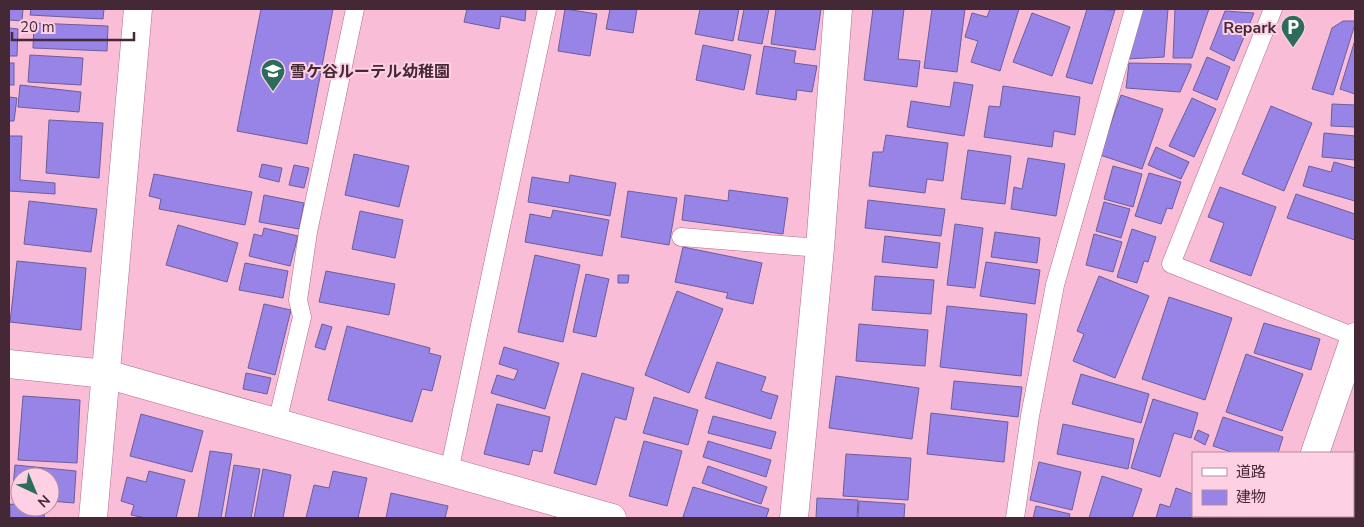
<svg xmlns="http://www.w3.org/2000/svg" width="1364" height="527" font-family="'Nunito Sans','Noto Sans JP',sans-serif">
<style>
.building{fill:#9884e6;stroke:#6a5e9b}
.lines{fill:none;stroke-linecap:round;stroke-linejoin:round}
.lane-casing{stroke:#b16c8c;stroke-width:19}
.street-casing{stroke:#b16c8c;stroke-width:29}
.lane{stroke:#fff;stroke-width:18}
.street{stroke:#fff;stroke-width:28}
.labels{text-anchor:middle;stroke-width:4;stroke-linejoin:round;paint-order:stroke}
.poi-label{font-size:16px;font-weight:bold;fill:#452835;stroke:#fed0e3;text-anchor:end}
</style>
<rect width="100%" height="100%" fill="#fabdd7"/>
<g class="building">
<polygon points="9,9 23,9 22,21 9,20"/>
<polygon points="31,9 104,9 103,19 30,15"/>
<polygon points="261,9 333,9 307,144 237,131"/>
<polygon points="467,9 526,9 525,21 501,16 499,29 464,22"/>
<polygon points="565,9 597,14 590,56 558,51"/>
<polygon points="610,9 637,9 633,33 606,29"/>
<polygon points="700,9 739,9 733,41 695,34"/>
<polygon points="744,9 769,9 762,44 738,40"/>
<polygon points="776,9 821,9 815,50 771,44"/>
<polygon points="873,9 904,9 898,59 920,61 917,87 864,80"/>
<polygon points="932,9 965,9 957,72 924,68"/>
<polygon points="990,9 1019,9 1000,71 971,62 978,41 965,37 972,13 987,17"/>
<polygon points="1087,9 1115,10 1092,84 1066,77"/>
<polygon points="1141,9 1168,9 1164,57 1127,59"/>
<polygon points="1175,9 1209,9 1192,58 1173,58"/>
<polygon points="1225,11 1254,13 1234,61 1210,49"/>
<polygon points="1032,13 1070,27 1052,76 1013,62"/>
<polygon points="1343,21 1355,21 1355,24 1333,95 1312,89 1332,28"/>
<polygon points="34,23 108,26 107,51 33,48"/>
<polygon points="9,28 18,29 17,56 9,56"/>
<polygon points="1355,40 1355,94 1340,89"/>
<polygon points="703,45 751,55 744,90 696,80"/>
<polygon points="764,46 796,51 794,63 817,66 812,92 797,90 796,100 756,94"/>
<polygon points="30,55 83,58 81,85 28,82"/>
<polygon points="1207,57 1230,67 1217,100 1193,90"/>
<rect x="9" y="63" width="5" height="22"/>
<polygon points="1129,63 1191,64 1191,67 1180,92 1126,88"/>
<polygon points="954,82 973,85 964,136 907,127 911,101 950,107"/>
<polygon points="20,85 81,92 79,112 18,107"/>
<polygon points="1003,86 1080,97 1075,135 1054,131 1052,147 984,137 989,106 1000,107"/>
<polygon points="1121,95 1163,109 1142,169 1100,155"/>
<polygon points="9,97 17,98 14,121 9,121"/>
<polygon points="1192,98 1216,109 1194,157 1169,146"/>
<polygon points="1332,104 1355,105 1355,127 1331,126"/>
<polygon points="1271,106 1312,123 1284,191 1242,174"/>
<polygon points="49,120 103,123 99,178 46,173"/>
<polygon points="1324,133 1355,136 1355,160 1322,157"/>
<polygon points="886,135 948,143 943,181 927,179 925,193 869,186 873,152 883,152"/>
<polygon points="9,136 22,136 20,180 55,183 55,194 9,191"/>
<polygon points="1156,147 1189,162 1181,179 1148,165"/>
<polygon points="968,150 1011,156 1005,204 961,199"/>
<polygon points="354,154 409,166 399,207 345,195"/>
<polygon points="1028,158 1065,164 1056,216 1011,209 1014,187 1022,189"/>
<polygon points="1334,162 1355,168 1355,201 1303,186 1309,166 1331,172"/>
<polygon points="262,164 282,168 279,182 259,177"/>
<polygon points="294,165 309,168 304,188 289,185"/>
<polygon points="1113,166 1142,174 1133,207 1104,199"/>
<polygon points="1149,173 1181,182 1172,209 1167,208 1161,224 1135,216"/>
<polygon points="154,174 252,192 245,225 159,209 161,199 149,196"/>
<polygon points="570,175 616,183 610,216 528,202 532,177 569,183"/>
<polygon points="1220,187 1276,207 1251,276 1210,261 1224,223 1208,217"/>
<polygon points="729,190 788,198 783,234 682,220 685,195 728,201"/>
<polygon points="628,191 677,198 669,245 621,237"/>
<polygon points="1296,194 1355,214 1355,240 1287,218"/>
<polygon points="264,195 304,203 299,229 259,222"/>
<polygon points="868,200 945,209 941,236 865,228"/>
<polygon points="29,201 97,209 91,252 24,244"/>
<polygon points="1104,202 1130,209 1121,238 1096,231"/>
<polygon points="553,210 609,220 602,256 525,242 530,214 551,218"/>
<polygon points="360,211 403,220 395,258 352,249"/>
<polygon points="955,224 983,228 975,288 947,285"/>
<polygon points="178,225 238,243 227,282 166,265"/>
<polygon points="264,228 298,236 290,266 249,256 254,234 262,236"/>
<polygon points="1132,229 1156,237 1148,262 1144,261 1137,283 1117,277"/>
<polygon points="995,232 1040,238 1037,263 991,257"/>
<polygon points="1094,234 1122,242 1113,272 1086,265"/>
<polygon points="885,236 940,243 937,268 882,262"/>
<polygon points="683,247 762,263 753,304 726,298 728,293 675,282"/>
<polygon points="535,255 580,265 563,342 518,332"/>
<polygon points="17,261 86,268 81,330 10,322"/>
<polygon points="986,262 1040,270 1035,304 980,296"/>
<polygon points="245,263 288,271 283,298 239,290"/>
<polygon points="326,271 395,284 389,315 319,302"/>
<polygon points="586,274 609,279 596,337 573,332"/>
<polygon points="618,275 629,275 628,283 618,283"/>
<polygon points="875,276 934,280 931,314 872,310"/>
<polygon points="1099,276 1149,296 1115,378 1073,361 1084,334 1077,331"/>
<polygon points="677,291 723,309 689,393 645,375"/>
<polygon points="1169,297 1232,318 1205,400 1142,379"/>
<polygon points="264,304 291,310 275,375 248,368"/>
<polygon points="947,306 1027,314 1021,376 940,367"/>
<polygon points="1264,323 1320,339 1311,370 1254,353"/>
<polygon points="322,324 332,327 325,350 315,347"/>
<polygon points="859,324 928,330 925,366 856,361"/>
<polygon points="347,326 430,348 429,353 441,356 432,391 422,389 412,422 328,400"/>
<polygon points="504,347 559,363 545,409 491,393 497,375 514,380 518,370 499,364"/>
<polygon points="1246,354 1303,374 1282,431 1226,412"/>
<polygon points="717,362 766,377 761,391 778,396 771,419 705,398"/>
<polygon points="246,373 271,378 267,394 243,389"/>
<polygon points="582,373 634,388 626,420 615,417 596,485 554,473"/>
<polygon points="1081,374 1149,394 1141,423 1072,404"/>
<polygon points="836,376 919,388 912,439 829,428"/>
<polygon points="954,381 1022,387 1018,417 951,409"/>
<polygon points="23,396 80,400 77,463 18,460"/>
<polygon points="654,397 698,410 688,445 643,433"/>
<polygon points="1153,399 1198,413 1191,438 1174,433 1160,477 1131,468"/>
<polygon points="497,404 550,417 542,452 533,450 529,465 484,454"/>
<polygon points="931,413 1008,422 1004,462 927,454"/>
<polygon points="141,414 203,431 192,472 130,456"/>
<polygon points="713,416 776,432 771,449 708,433"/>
<polygon points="1223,417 1283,437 1278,453 1234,453 1213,446"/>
<polygon points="1063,424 1134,439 1128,469 1057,454"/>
<polygon points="1198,430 1209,435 1205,445 1194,439"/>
<polygon points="644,441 682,451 667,506 629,496"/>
<polygon points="708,441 771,460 766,477 703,457"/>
<polygon points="210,451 232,454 221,518 198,518"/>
<polygon points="846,454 911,458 908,500 843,496"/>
<polygon points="1353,459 1355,460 1355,518 1319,518 1320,516 1353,516"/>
<polygon points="1039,462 1081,472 1072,510 1030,500"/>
<polygon points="15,465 76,471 74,503 50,501 50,477 20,477 20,499 12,499"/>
<polygon points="234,465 260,469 251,518 225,518"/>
<polygon points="708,466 767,487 761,504 702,483"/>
<polygon points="263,469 291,475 283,518 254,518"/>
<polygon points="149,471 185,480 176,518 146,518 131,515 134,505 121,501 127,477 146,482"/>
<polygon points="333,471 367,478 358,518 306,518 314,485 329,488"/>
<polygon points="1102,476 1142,489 1132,518 1089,518"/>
<polygon points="693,487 769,509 766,518 689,518 683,517"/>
<polygon points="1176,488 1193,494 1193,516 1253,516 1252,518 1156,518 1160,504 1170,507"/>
<polygon points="391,493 448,506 445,518 386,518"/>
<polygon points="817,498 858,500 857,518 816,518"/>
<polygon points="859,501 905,504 904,518 858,518"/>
<polygon points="10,504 20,505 20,507 45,507 44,518 10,518"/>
<polygon points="1036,506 1070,514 1069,518 1033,518"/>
</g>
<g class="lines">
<defs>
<g id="lane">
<polyline points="1273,9 1171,264 1355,337"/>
<polyline points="681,237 820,248"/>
<polyline points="277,423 302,317 298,300 308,232 355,9"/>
<polyline points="449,472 547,9"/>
<polyline points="1015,518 1030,416 1055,285 1134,9"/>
</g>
<g id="street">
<polyline points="9,364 106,374 612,518"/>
<polyline points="1315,453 1355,337"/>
<polyline points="93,518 138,9"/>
<polyline points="794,518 820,248 838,9"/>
<polyline points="1292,518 1293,516"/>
</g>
</defs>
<use href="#lane" class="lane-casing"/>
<use href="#street" class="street-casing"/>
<use href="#lane" class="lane"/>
<use href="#street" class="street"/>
</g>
<defs>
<symbol id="parking-pin" viewBox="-11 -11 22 30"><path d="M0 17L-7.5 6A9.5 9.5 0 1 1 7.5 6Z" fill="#2d6c5a" stroke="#fed0e3"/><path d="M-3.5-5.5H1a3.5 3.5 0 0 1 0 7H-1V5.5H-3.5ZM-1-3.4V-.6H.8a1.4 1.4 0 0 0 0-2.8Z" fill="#fff"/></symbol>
<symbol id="school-pin" viewBox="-11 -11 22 30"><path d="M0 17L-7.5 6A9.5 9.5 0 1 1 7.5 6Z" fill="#2d6c5a" stroke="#fed0e3"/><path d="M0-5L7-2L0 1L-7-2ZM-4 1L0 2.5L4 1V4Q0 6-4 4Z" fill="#fff"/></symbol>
</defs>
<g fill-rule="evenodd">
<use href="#parking-pin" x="1279" y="13" width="28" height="38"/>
<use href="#school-pin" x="259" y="57" width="28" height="38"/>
</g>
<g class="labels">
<g class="poi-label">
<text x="1276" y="33">Repark</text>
<text x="290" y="77" text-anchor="start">雪ケ谷ルーテル幼稚園</text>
</g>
</g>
<rect width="1364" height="527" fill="none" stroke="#452835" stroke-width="20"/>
<rect x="1192" y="452" width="162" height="65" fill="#fed0e3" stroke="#b48d9d"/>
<rect x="1202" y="468" width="25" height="8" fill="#ffffff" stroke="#b48d9d"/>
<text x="1236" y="477" font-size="15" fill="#452835">道路</text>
<rect x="1202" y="490" width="25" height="15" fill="#9884e6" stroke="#b48d9d"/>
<text x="1236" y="502" font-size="15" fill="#452835">建物</text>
<g transform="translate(35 492) rotate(136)"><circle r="24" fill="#fed0e3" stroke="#b48d9d"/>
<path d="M0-4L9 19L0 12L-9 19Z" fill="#2d6c5a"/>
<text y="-8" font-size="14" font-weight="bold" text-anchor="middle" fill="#452835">N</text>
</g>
<path d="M12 32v8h122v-8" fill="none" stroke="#452835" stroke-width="2.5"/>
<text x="20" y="32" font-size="15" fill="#452835" stroke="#fed0e3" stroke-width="4" paint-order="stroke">20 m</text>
</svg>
